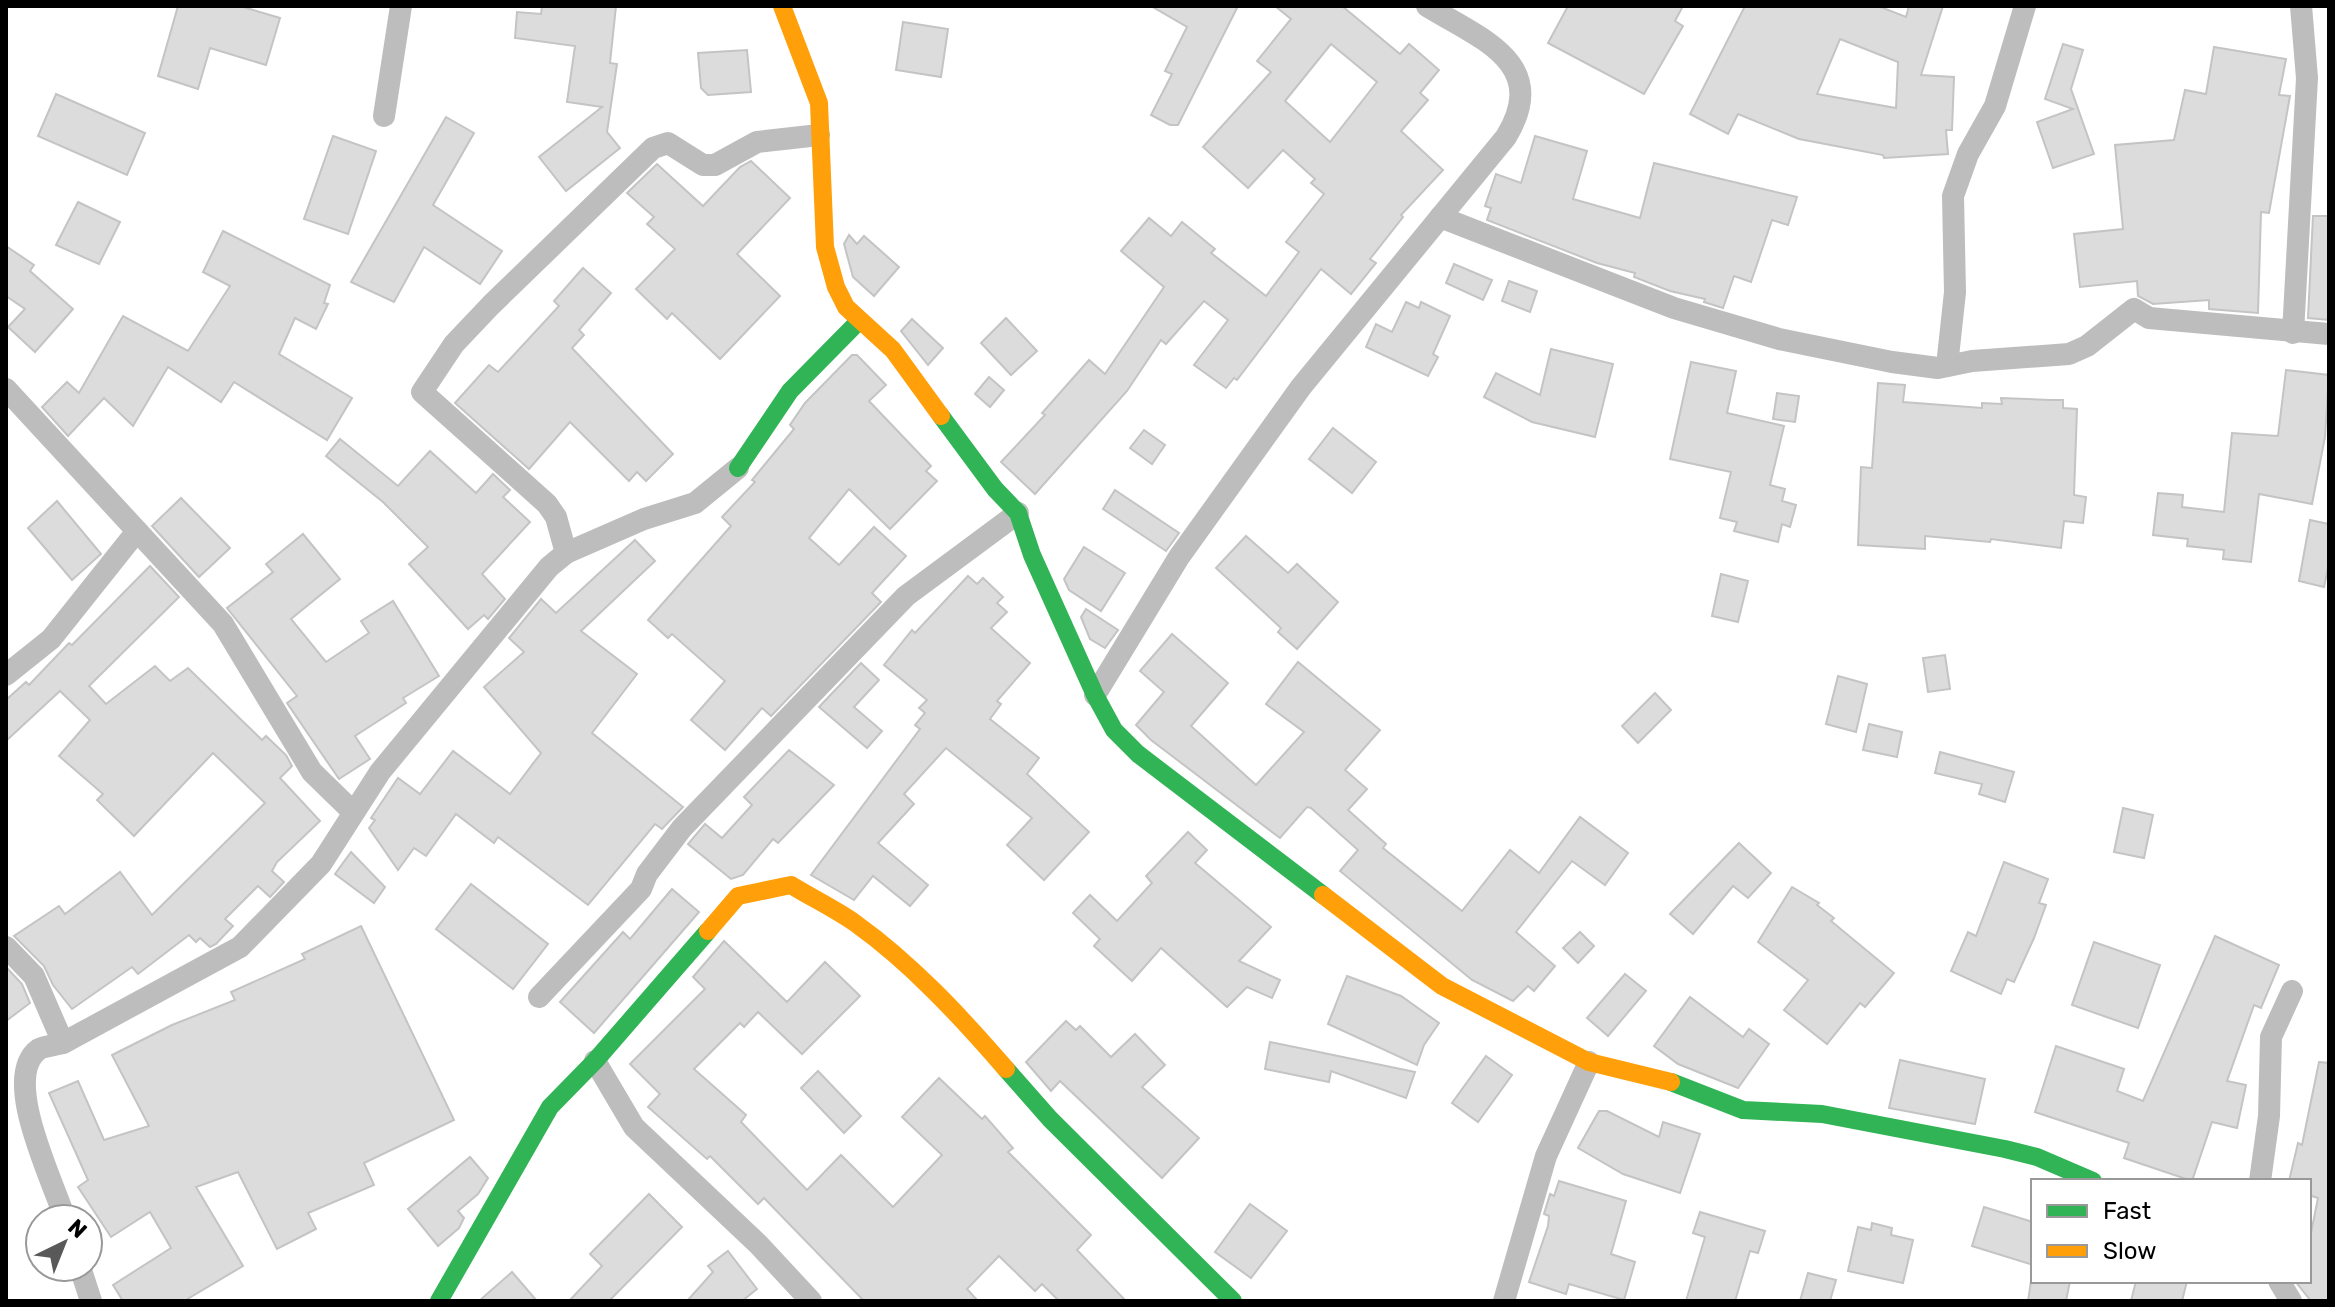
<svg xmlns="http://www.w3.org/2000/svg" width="2335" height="1307" font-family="Rubik,sans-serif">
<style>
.building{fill:#dcdcdc;stroke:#c4c4c4;stroke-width:2;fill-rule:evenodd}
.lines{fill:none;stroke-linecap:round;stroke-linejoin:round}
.street{stroke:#bdbdbd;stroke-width:22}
.fast{stroke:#30b455;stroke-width:18}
.slow{stroke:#ff9f0a;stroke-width:18}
</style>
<rect width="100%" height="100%" fill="#fff"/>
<g class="building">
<polygon points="178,6 240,6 280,18 266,65 210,48 198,89 158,76"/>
<polygon points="542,6 616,6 610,63 617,64 607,132 620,148 566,191 539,157 602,107 567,102 575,46 515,38 517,12 541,14"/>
<polygon points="1151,6 1238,6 1178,125 1170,125 1151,115 1172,74 1165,71 1187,27"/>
<path d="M1275,6H1342L1400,54L1409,44L1439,70L1420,93L1428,100L1401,131L1443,170L1401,215L1403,217L1370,259L1376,263L1351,294L1321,269L1237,380L1234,378L1226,388L1194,365L1228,320L1204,301L1166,344L1161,340L1127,391L1035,494L1001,462L1045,415L1042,413L1089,360L1105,374L1164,287L1121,251L1149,218L1171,236L1182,222L1215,249L1211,253L1266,296L1299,252L1286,242L1324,194L1311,183L1315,179L1283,150L1248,188L1203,147L1271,72L1257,61L1291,19ZM1331,44L1377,82L1330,142L1285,101Z"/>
<polygon points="1568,6 1683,6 1675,21 1683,26 1644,94 1548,43"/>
<path d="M1745,6H1878L1906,17L1909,6H1943L1921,75L1954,77L1952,130H1946L1948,154L1884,158L1883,155L1799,139L1738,114L1728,134L1690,114ZM1840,39L1898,62L1896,108L1817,94Z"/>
<polygon points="903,22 948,29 941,77 896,70"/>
<polygon points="2063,44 2083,50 2071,89 2094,154 2053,168 2037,122 2073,109 2045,99"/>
<polygon points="2214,47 2286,59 2279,95 2290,96 2269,213 2261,212 2258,313 2209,309 2209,300 2153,304 2138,296 2137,281 2080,287 2074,234 2123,229 2115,145 2174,140 2185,90 2206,94"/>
<polygon points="747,50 751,92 708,95 701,88 698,53"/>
<polygon points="56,94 145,133 127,175 38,136"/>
<polygon points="446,117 474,133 433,205 502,251 480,284 424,247 394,302 351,282"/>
<polygon points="333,136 376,151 348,234 304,219"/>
<polygon points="1535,136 1587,151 1573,199 1640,218 1654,163 1797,197 1788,225 1772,220 1751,282 1734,276 1723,308 1704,302 1705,299 1670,291 1634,277 1635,273 1597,263 1487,220 1491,208 1485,206 1496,174 1521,183"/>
<polygon points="751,161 790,198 737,254 780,296 720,359 672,313 667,319 636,289 675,249 647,224 654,217 627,193 657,164 703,206 740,167"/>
<polygon points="78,202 120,222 99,264 56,245"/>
<polygon points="2313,216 2329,216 2329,320 2308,318"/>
<polygon points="223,231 330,285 324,303 328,304 316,329 295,318 279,354 352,398 327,440 234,382 221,402 168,367 133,426 104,398 68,436 42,407 67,382 79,393 123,316 188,351 230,286 203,272"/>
<polygon points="849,235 857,244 864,236 899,267 874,296 853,277 844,244"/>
<polygon points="6,246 34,265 30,271 73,309 35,352 8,327 25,309 6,296"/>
<polygon points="1454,264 1492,280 1483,300 1446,283"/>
<polygon points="583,268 611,293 579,330 584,335 572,348 673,454 646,481 637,472 629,481 570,422 529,469 455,403 489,365 498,372 559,306 554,301"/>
<polygon points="1509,281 1537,291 1530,312 1502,301"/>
<polygon points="1406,302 1419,308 1421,302 1450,316 1433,354 1438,357 1428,376 1366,347 1376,324 1392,332"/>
<polygon points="1006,318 1037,351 1011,375 981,343"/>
<polygon points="912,319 943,348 928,365 901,331"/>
<polygon points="1551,349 1613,364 1595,437 1532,422 1484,397 1496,373 1540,395"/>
<polygon points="852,355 857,355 886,385 869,401 931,466 926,471 937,481 890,529 849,489 809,538 839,565 874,527 906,556 872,593 881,602 771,716 762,708 725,750 691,720 725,681 672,634 668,638 648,620 731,526 722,517 755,482 752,480 794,429 790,425 805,403"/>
<polygon points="1691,362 1736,371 1727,413 1784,426 1770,485 1785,489 1782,501 1796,505 1790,527 1782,524 1778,542 1734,531 1737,522 1720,518 1731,472 1670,459"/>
<polygon points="2286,370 2329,375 2325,437 2312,504 2259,494 2251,562 2223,559 2224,550 2187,546 2188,539 2153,535 2158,493 2183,495 2182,507 2224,512 2232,433 2278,436"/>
<polygon points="989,377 1004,390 990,407 975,394"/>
<polygon points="1878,383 1905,385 1903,402 1982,408 1982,403 2002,404 2001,398 2051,400 2063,400 2063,408 2077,409 2074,495 2086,497 2083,523 2064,521 2061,548 1991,539 1990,542 1925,536 1925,549 1858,545 1861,467 1872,468"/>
<polygon points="1777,393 1799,396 1795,422 1773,419"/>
<polygon points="1333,428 1376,462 1352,493 1309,459"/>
<polygon points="1144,430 1165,445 1152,464 1130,448"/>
<polygon points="340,439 398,486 430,451 476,493 493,474 510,490 503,497 530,522 482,574 505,599 488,619 484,615 468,629 409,564 428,547 383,502 326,456"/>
<polygon points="1115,490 1179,533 1166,551 1103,509"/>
<polygon points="181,498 230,548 199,577 152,526"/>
<polygon points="57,501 101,554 72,580 28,528"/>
<polygon points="2310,520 2329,524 2329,563 2324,587 2299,581"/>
<polygon points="303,534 340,579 291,619 326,662 369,633 361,621 393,601 439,676 403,698 406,703 355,736 370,759 339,779 287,703 297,696 227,608 273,572 266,564"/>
<polygon points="1246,536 1288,573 1297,564 1338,602 1297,649 1278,632 1281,628 1216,568"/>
<polygon points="635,540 655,561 581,631 637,674 592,733 683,807 662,829 655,824 588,905 498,837 494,843 456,814 426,856 414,848 398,870 369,828 375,820 371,818 398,778 420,794 453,751 510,794 541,753 484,687 524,652 509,638 541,599 556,613"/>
<polygon points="1084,547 1125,573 1101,611 1069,590 1064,579"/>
<polygon points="150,566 179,597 89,686 106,704 155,666 170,681 188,668 262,740 266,736 286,755 292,766 280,778 320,821 277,862 272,871 284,882 270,897 258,886 225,919 233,926 216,944 210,947 200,938 196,942 189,935 138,974 132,967 72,1009 53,985 44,966 14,936 59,906 65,914 120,872 152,915 265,803 213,753 134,836 97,800 103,794 59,756 90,720 60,691 6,741 6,700 26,682 29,685 69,643 72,645"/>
<polygon points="1721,574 1748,581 1738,622 1712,616"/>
<polygon points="968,576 977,584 983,578 1003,597 997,603 1007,612 991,628 1030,663 997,701 1001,704 990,719 1039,758 1027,774 1089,832 1044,880 1007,845 1032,818 946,748 904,794 914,804 878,843 928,885 910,906 873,876 854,900 811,875 920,729 915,725 925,713 919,708 927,700 884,665 912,630 915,633"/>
<polygon points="1086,609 1118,630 1105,648 1090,639 1081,617"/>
<polygon points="1172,634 1228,683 1191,726 1256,785 1304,732 1266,704 1298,662 1380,730 1345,770 1367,789 1348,810 1386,844 1383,848 1462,911 1510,850 1539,873 1580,817 1628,853 1605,885 1572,861 1516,932 1555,966 1534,991 1528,986 1513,1001 1472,980 1340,871 1358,850 1311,808 1307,807 1280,838 1151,740 1136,725 1164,692 1140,671"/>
<polygon points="1945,655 1950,689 1928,692 1923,658"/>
<polygon points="861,663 879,680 854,707 882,731 867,748 819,707"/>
<polygon points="1838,676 1867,684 1856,732 1826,724"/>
<polygon points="1655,693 1671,710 1638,743 1622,726"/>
<polygon points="1869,724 1902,732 1897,757 1863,750"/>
<polygon points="789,750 834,785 778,843 773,839 743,875 731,879 688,844 705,824 722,838 752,805 744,797"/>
<polygon points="1940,752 2014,772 2005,802 1979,794 1982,784 1935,773"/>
<polygon points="2123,808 2153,815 2144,858 2114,852"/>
<polygon points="1188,832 1207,850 1195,863 1271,927 1239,961 1280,980 1272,998 1247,987 1227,1007 1161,948 1132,981 1094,946 1100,939 1073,913 1090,895 1117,921 1152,883 1146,876"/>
<polygon points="1739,843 1771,873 1748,898 1733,886 1693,934 1670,914"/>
<polygon points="351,852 385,887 374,903 335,874"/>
<polygon points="2004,862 2048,879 2039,903 2046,905 2034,938 2014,982 2007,979 2001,994 1951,971 1968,932 1976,936"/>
<polygon points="471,884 548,944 513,989 436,929"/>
<polygon points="1792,887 1819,903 1817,905 1834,918 1831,921 1894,973 1865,1007 1860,1003 1827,1044 1784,1010 1808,980 1758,942"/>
<polygon points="672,889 699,912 594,1033 560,1002 623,932 630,939"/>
<polygon points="361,926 454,1120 364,1163 374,1185 308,1213 316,1229 277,1249 238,1172 196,1187 243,1266 184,1301 123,1301 113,1285 171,1248 150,1212 111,1237 78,1187 88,1180 49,1093 78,1081 104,1140 149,1126 112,1055 172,1025 235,1000 231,992 305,959 302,954"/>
<polygon points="1580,932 1594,946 1578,963 1563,948"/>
<polygon points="2215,936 2279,965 2261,1008 2254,1005 2227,1081 2246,1085 2237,1128 2212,1122 2192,1181 2124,1158 2129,1143 2035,1112 2056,1046 2124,1069 2117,1091 2143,1101"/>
<polygon points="724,941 787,1002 825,962 860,996 802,1054 758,1012 744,1027 740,1023 694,1069 746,1115 741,1122 807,1190 841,1155 893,1207 942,1155 902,1117 939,1078 982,1119 985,1116 1013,1148 1008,1152 1091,1235 1077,1250 1126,1301 1059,1301 1042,1284 1035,1291 999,1256 967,1289 978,1301 864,1301 764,1198 758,1204 710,1156 707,1159 648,1107 660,1094 630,1064 705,989 693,977"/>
<polygon points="2094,942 2160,965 2138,1028 2072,1005"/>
<polygon points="6,967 22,984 30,1003 6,1021"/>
<polygon points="1625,974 1646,991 1608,1036 1587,1018"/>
<polygon points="1347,976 1401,996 1439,1023 1424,1045 1417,1065 1328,1024"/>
<polygon points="1690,997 1743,1037 1749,1029 1769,1044 1738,1088 1678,1064 1654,1046"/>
<polygon points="1066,1021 1076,1030 1080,1026 1111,1057 1135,1034 1165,1065 1142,1087 1199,1138 1162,1178 1060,1081 1051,1091 1026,1062"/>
<polygon points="1270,1042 1314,1051 1415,1072 1406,1098 1331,1071 1329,1082 1265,1069"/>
<polygon points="1486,1056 1512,1075 1478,1122 1452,1103"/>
<polygon points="1900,1060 1985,1079 1975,1124 1889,1108"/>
<polygon points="2319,1062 2329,1063 2329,1301 2311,1301 2295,1281 2309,1281 2309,1243 2318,1198 2309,1195 2309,1181 2289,1181 2298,1143 2302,1145"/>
<polygon points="818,1071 861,1116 844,1133 801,1088"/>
<polygon points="1599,1111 1607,1111 1659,1137 1663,1122 1700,1134 1680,1193 1623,1174 1578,1148"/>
<polygon points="470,1157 488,1178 478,1194 458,1211 464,1218 459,1228 438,1246 408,1209"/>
<polygon points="1559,1181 1626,1201 1611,1254 1635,1262 1624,1300 1569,1284 1566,1294 1529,1282 1548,1226 1549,1216 1544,1214 1550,1194 1554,1196"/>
<polygon points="649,1194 682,1227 609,1301 569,1301 602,1266 590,1254"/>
<polygon points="1250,1204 1287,1231 1251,1278 1215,1252"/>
<polygon points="1984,1207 2033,1222 2033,1265 1972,1246"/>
<polygon points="1700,1212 1765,1231 1758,1253 1750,1251 1735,1301 1686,1301 1705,1237 1693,1233"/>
<polygon points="1872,1223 1892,1228 1891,1235 1913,1240 1903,1283 1848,1271 1858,1227 1871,1230"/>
<polygon points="728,1251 757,1289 742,1301 687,1301 713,1272 708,1266"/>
<polygon points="512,1272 537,1301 479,1301"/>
<polygon points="1808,1273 1836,1280 1830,1301 1800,1301"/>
<polygon points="2031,1281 2070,1281 2066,1301 2028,1301"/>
<polygon points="2136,1281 2187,1281 2182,1301 2131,1301"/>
</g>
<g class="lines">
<g class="street">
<polyline points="384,116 401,6"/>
<polyline points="1440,217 1674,308 1779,339 1892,362 1938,368 1972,361 2069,354 2087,346 2134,309 2149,318 2329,334"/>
<polyline points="2293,333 2307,78 2301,6"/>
<polyline points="1947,366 1955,292 1953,196 1968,154 1995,106 2025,6"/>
<polyline points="6,389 223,624 312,772 352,811"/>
<polyline points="566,553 556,517 547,504 422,392 454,344 491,305 653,148 668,143 703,165 715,165 757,142 819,135"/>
<polyline points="6,675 51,639 137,531"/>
<path d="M1095,695L1179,557L1301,387L1506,137C1551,63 1481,39 1427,6"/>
<polyline points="6,947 34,976 63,1043"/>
<polyline points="539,997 641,889 647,874 682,828 906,596 1018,513"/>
<polyline points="595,1061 634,1127 758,1244 811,1301"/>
<polyline points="2260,1181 2269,1116 2271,1037 2292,991"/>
<path d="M65,1219C53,1180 0,1077 39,1049C46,1046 56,1045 63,1043L240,947L321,864L380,772L549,567L566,553L644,519L695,503L738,468"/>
<polyline points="80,1267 91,1301"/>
<polyline points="2279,1281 2291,1301"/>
<polyline points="1504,1301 1546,1156 1589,1062"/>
</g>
<g class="fast">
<polyline points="941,416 995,489 1018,513 1032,555 1095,695 1114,730 1138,754 1323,895"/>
<polyline points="738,468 790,391 859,321"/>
<polyline points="1006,1069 1050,1119 1233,1301"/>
<polyline points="1671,1082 1743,1110 1822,1114 2005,1149 2037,1157 2093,1181"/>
<polyline points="439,1301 550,1107 595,1061 708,931"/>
</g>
<g class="slow">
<polyline points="782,6 819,103 825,247 836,287 846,307 893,350 941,416"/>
<polyline points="1323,895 1442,986 1589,1062 1671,1082"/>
<path d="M708,931L738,896L791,885C812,898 835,909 855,923C911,963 961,1017 1006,1069"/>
</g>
</g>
<rect width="2335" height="1307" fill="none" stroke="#000000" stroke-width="16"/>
<rect x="2031" y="1179" width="280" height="104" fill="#ffffff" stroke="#999999" stroke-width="2"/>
<rect x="2047" y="1205" width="40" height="12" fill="#30b455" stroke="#999999" stroke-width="2"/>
<text x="2103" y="1219" font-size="24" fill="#000000">Fast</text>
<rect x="2047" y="1245" width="40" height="12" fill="#ff9f0a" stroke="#999999" stroke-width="2"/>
<text x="2103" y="1259" font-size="24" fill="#000000">Slow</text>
<g transform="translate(64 1243) rotate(43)"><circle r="38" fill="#ffffff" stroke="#999999" stroke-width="2"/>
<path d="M0-6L14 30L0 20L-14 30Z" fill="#595959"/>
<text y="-12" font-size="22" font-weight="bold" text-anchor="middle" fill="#000000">N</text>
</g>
</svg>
